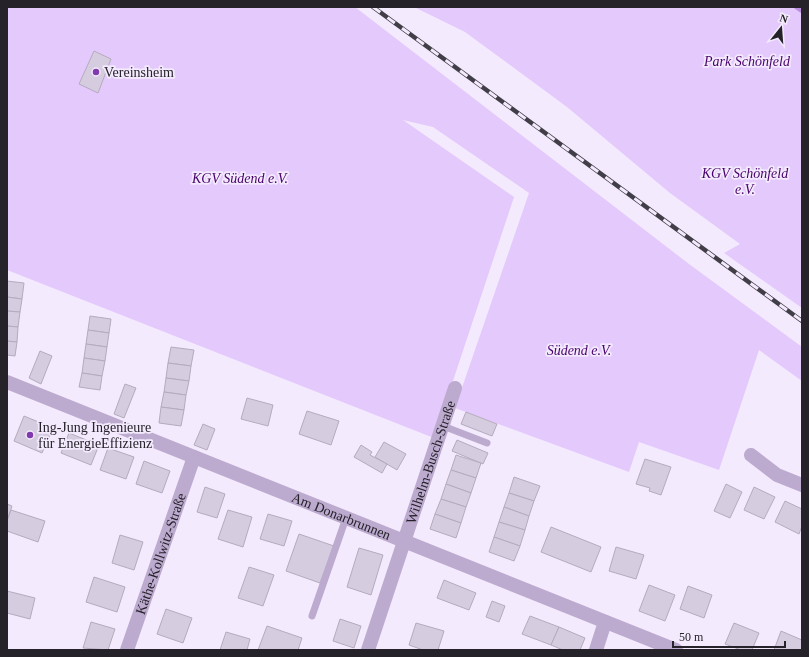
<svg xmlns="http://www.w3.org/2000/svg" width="809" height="657" font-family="'Times New Roman',serif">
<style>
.green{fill:#e4c9fc}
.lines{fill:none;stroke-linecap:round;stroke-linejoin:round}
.stream{stroke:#b98cdf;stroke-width:4.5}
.building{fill:#d6ccdf;stroke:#b5abbe}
.service{stroke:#bdaacf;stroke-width:7}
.minor{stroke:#bdaacf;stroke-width:14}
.rail-casing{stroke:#423e47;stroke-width:4.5}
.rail{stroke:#f4eafe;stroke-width:3;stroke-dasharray:9;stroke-linecap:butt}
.poi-dot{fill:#7f3aae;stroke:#f4eafe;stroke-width:1.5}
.labels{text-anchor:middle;stroke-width:3.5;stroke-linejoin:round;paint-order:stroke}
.park-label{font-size:14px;font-style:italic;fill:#47026b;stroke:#f4eafe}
.poi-label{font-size:14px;fill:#252229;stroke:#f4eafe;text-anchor:start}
.street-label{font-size:14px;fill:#252229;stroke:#f4eafe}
</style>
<rect width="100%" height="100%" fill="#f4eafe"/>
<g class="green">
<polygon points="7,7 355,7 689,264 802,347 802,381 759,350 719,470 639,442 629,472 455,408 529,193 433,127 403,120 514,197 434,438 7,270"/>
<polygon points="414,7 802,7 802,308 724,253 740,244 670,193 567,107 465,32"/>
</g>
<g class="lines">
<polyline class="stream" points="796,7 802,11"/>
</g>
<g class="building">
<polygon points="94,51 111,59 98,93 79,84"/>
<polygon points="7,281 24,283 22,299 7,297"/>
<polygon points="7,297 22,299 20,312 7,311"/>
<polygon points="7,311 20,312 18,327 7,326"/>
<polygon points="90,316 111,319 109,333 88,330"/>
<polygon points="7,326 18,327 17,342 7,341"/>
<polygon points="88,330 109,333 107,347 86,344"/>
<polygon points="7,341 17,342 15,356 7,355"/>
<polygon points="86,344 107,347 105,361 84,358"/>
<polygon points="171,347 194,350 191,366 168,363"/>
<polygon points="40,351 52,356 41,384 29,378"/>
<polygon points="84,358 105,361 102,376 82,373"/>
<polygon points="168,363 191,366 189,381 166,378"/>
<polygon points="82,373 102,376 100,390 79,387"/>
<polygon points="166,378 189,381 186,395 164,392"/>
<polygon points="125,384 136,388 124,418 114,414"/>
<polygon points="164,392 186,395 184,410 161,407"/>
<polygon points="247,398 273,405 268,426 241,419"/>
<polygon points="161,407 184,410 181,426 159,423"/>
<polygon points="307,411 339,421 331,445 299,434"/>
<polygon points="466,412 497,424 492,436 461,424"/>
<polygon points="24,416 53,428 42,453 14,441"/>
<polygon points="203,424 215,429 207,450 194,445"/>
<polygon points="69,433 99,445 91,465 61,453"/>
<polygon points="457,440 488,453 483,464 452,451"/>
<polygon points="384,442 406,454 397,470 375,457"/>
<polygon points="361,445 372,452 370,455 387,464 382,473 354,457"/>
<polygon points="108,448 134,457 126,479 100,470"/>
<polygon points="456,455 481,463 476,478 451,470"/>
<polygon points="645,459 671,467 661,495 649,491 650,488 636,484"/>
<polygon points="144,461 170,471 162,493 136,484"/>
<polygon points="451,470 476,478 471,493 446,484"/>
<polygon points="514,477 540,486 534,501 509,493"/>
<polygon points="446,484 471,493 466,507 441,499"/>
<polygon points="726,484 742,492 730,518 714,511"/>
<polygon points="205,487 225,494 217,518 197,512"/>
<polygon points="754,487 775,497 764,519 744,510"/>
<polygon points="509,493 534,501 529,516 504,507"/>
<polygon points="441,499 466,507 461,523 435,514"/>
<polygon points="785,501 802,509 802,526 799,534 775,522"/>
<polygon points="7,504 12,506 7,521"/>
<polygon points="504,507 529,516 525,530 499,522"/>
<polygon points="11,510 45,521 38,542 7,531 7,521"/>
<polygon points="228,510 252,517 243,547 218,539"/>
<polygon points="268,514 292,521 284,546 260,539"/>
<polygon points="435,514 461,523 456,538 430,529"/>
<polygon points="499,522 525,530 520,546 494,537"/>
<polygon points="551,527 601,547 591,572 541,552"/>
<polygon points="299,534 334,546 320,583 286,571"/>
<polygon points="120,535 143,542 134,570 112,563"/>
<polygon points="494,537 520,546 514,561 489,552"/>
<polygon points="616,547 644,555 636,579 609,571"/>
<polygon points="359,548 383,555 371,595 347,587"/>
<polygon points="249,567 274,575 263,606 238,598"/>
<polygon points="94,577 125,587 117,612 86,602"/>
<polygon points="444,580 476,593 469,610 437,598"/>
<polygon points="649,585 675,595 665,621 639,611"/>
<polygon points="688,586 712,595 704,618 680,609"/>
<polygon points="7,591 35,598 30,619 7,613"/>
<polygon points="492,601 505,606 499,622 486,617"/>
<polygon points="166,609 192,618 183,643 157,634"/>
<polygon points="530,616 559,627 551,645 522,634"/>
<polygon points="340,619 361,626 354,648 333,641"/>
<polygon points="91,622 115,629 108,650 83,648"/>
<polygon points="416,623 444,631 438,650 423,650 409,645"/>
<polygon points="734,623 759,633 752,650 741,650 725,644"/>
<polygon points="267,626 302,638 298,650 258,650"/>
<polygon points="559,627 585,638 580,650 563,650 551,645"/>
<polygon points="781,631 802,640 802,650 774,650"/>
<polygon points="226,632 250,639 247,650 220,650"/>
</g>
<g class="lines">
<g class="service">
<polyline points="443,426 487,443"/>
<polyline points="312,616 346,518"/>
</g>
<g class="minor">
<path id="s1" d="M7,382L676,650"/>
<polyline points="751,455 777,475 802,485"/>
<path id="s2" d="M127,650L194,457"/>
<path id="s3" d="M368,650L455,388"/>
<polyline points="596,650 605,622"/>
</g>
<defs>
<polyline id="rail" points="373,7 802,321"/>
</defs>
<use href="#rail" class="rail-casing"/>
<use href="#rail" class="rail"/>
</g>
<g class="poi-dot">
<circle cx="96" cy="72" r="4"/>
<circle cx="30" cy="435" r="4"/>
</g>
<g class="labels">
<g class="park-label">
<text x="747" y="66">Park Schönfeld</text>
<text x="745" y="178">KGV Schönfeld<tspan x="745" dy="16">e.V.</tspan></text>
<text x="240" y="183">KGV Südend e.V.</text>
<text x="579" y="355">Südend e.V.</text>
</g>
<g class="poi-label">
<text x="104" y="77">Vereinsheim</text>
<text x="38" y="432">Ing-Jung Ingenieure<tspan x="38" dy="16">für EnergieEffizienz</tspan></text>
</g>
<g class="street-label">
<text dy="5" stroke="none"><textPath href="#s3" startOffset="198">Wilhelm-Busch-Straße</textPath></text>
<text dy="5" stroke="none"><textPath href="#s1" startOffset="360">Am Donarbrunnen</textPath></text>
<text dy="5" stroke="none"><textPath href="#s2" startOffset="102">Käthe-Kollwitz-Straße</textPath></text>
</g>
</g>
<rect width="809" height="657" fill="none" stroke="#252229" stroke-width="16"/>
<g transform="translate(781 28) rotate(17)" stroke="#f4eafe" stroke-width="3" paint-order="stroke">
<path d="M0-3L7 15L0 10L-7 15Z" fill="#252229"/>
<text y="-6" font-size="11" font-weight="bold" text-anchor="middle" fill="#252229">N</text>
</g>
<path d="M673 641v6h112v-6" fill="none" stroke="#252229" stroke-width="2"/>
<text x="679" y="641" font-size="12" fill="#252229" stroke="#f4eafe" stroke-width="3" paint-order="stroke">50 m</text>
</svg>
